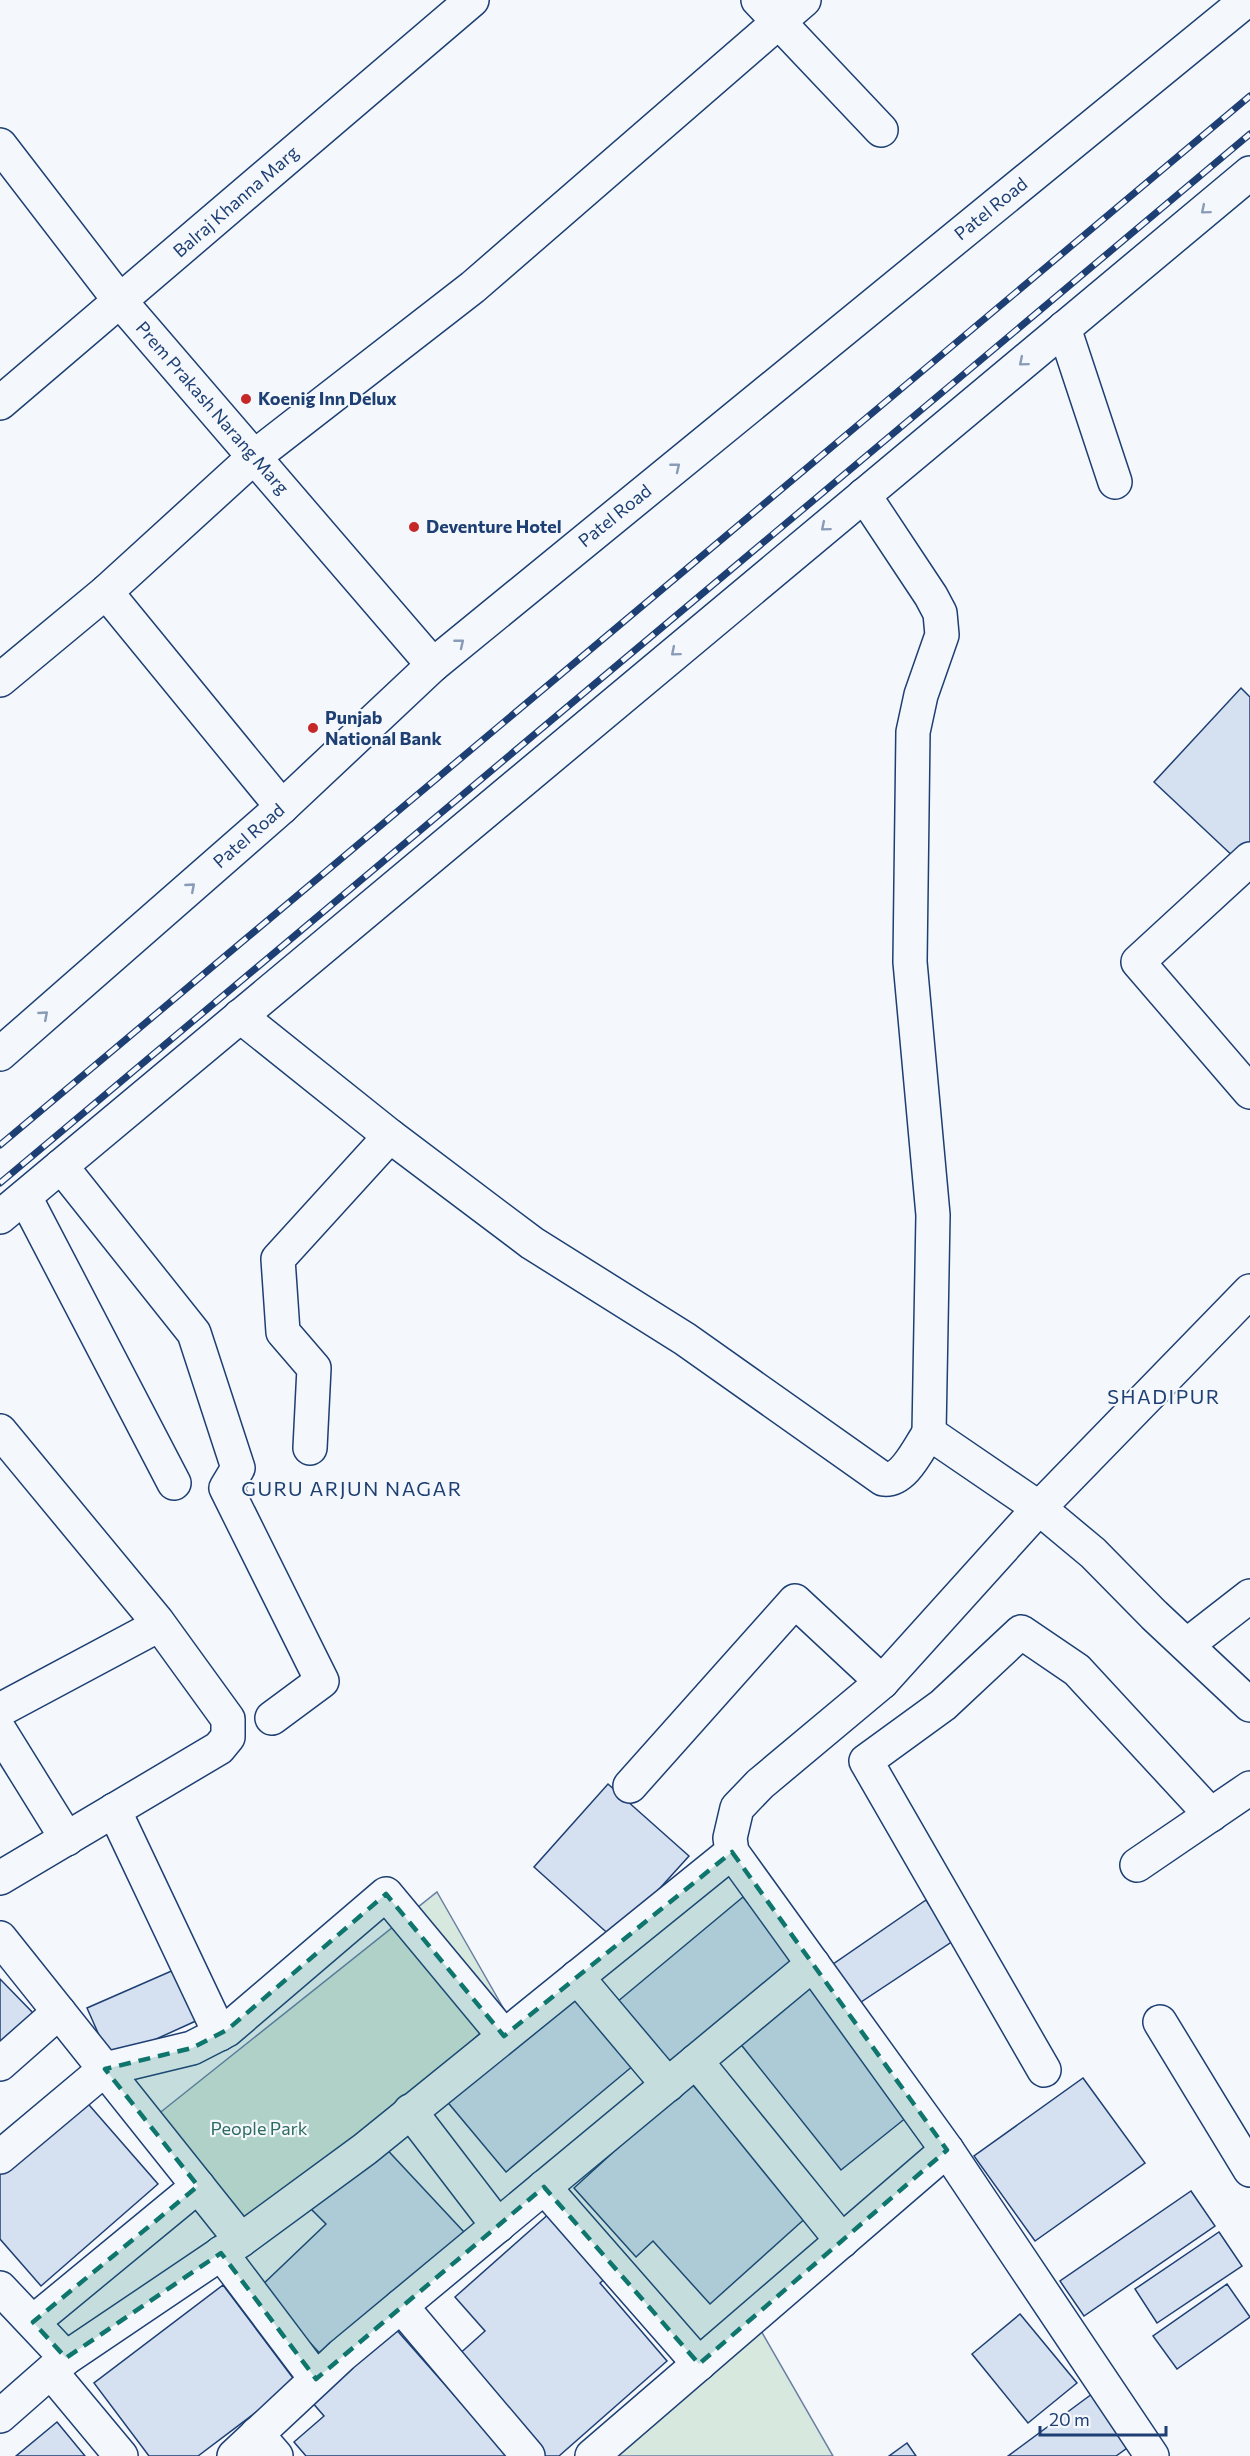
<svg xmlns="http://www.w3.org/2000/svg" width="1250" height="2456" font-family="Commissioner,sans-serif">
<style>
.green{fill:#d7e8df;stroke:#687fa3;stroke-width:1.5}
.building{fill:#d5e0f0;stroke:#1d3f73;stroke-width:1.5}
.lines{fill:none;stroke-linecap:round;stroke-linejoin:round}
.minor-casing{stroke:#1d3f73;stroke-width:36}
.major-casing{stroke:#1d3f73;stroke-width:36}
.minor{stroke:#f4f7fb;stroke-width:33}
.major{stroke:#f4f7fb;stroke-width:33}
.rail-casing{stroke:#1d3f73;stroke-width:7}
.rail{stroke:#f4f7fb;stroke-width:4.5;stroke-dasharray:14;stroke-linecap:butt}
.oneway{stroke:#889bb7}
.marked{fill:#0f766e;fill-opacity:0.2;stroke:#0f766e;stroke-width:4.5;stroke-dasharray:12 8;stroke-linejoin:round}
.poi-dot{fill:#c62828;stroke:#f4f7fb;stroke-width:2}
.labels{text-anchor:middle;stroke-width:4.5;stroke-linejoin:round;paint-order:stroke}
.street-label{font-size:18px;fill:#1d3f73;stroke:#f4f7fb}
.poi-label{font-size:18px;font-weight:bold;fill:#1d3f73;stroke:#f4f7fb;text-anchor:start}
.park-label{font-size:18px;fill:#2c6c60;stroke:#f4f7fb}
.neighbourhood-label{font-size:20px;letter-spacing:1.5px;fill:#1d3f73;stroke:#f4f7fb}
</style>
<rect width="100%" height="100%" fill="#f4f7fb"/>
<g class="green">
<polygon points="437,1892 505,2011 251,2238 152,2119"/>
<polygon points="760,2329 833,2456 597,2456"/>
</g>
<g class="building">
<polygon points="1241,688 1250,697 1250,846 1237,860 1154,782"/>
<polygon points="608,1784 689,1856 614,1939 534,1867"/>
<polygon points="743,1897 796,1962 663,2071 611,2007"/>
<polygon points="926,1900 953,1941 852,2008 826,1969"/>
<polygon points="176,1969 198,2020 110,2060 87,2008"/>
<polygon points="0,1979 35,2015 0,2045"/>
<polygon points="806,1980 912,2113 841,2170 735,2037"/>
<polygon points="578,1986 640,2060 506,2172 445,2099"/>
<polygon points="1083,2078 1145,2163 1035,2241 974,2156"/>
<polygon points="690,2082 809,2215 710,2304 653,2241 636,2257 574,2188"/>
<polygon points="83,2098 158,2184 41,2286 0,2239 0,2170"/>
<polygon points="379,2141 464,2232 327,2361 259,2288 326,2224 309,2207"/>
<polygon points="1191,2191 1215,2226 1084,2316 1060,2281"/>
<polygon points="551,2212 608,2276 600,2283 667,2361 559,2456 543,2456 456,2357 485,2331 455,2297"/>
<polygon points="1219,2232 1242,2266 1157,2323 1135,2289"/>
<polygon points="1227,2284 1250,2317 1177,2369 1153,2336"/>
<polygon points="223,2285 296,2382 198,2456 149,2456 94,2383"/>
<polygon points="1020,2314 1077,2383 1028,2423 972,2354"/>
<polygon points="394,2327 508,2456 306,2456 294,2442 324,2416 311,2401"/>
<polygon points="1096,2391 1134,2443 1116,2456 1008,2456"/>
<polygon points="57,2422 85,2456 16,2456"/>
<polygon points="907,2443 916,2456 889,2456"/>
</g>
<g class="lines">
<defs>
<g id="minor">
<polyline points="758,0 881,130"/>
<polyline points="0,145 120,301 433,665"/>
<polyline points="1064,328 1115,482"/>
<polyline points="0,403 472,0"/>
<polyline points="864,495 931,596 940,613 942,635 921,695 913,732 910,962 933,1215 929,1433"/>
<polyline points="106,592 282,807"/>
<polyline points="0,680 106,592 254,457 473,287 804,0"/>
<polyline points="1250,859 1138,962 1250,1092"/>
<path d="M240,1016L390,1136L532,1243L685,1339L883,1479C904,1482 918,1449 929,1433L1039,1508L1093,1553L1154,1615L1250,1705"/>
<polyline points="61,1166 194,1333 238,1468 226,1488 322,1681 272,1718"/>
<polyline points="25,1197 174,1483"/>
<polyline points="0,1431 157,1621 228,1719 228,1737 219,1748 0,1878"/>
<polyline points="310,1448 314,1368 283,1332 278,1259 390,1136"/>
<polyline points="1187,1645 1250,1596"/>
<polyline points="0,1710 159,1625"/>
<polyline points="0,1731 67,1839"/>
<polyline points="630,1786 795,1601 882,1682"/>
<polyline points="114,1810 220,2034"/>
<polyline points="1137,1865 1250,1788"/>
<polyline points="0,1938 241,2240"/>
<polyline points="577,1977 668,2085"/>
<polyline points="1160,2022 1250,2170"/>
<polyline points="696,2061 842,2241"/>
<polyline points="0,2064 59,2012"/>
<polyline points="1044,2070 866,1761 943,1705 1021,1632 1077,1670 1211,1815"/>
<polyline points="410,2111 498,2226"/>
<polyline points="947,2150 732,1852 730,1838 737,1808 760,1784 882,1682 1039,1508 1250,1291"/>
<polyline points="0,2157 105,2069 192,2048 227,2030 386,1894 504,2036"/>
<polyline points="544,2187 699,2364"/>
<polyline points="221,2253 316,2379"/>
<polyline points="0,2288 66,2358"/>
<polyline points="401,2306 528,2456"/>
<polyline points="33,2322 198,2186"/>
<polyline points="51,2372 121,2456"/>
<polyline points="0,2416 66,2358 241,2240 365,2149 732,1852"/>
<polyline points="257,2434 276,2456"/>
<polyline points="234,2456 342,2355 813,1964"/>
<polyline points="592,2456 947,2150 1152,2456"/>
</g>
<g id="major">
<polyline points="0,1054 282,807 433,665 1247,0"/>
<polyline points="0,1217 1250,173"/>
</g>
</defs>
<use href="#minor" class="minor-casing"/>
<use href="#major" class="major-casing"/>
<use href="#minor" class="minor"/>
<use href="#major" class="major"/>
<defs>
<g id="rail">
<polyline points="0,1145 1250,96"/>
<polyline points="0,1183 1250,134"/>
</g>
</defs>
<use href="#rail" class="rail-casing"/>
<use href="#rail" class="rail"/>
</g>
<defs><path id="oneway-chevron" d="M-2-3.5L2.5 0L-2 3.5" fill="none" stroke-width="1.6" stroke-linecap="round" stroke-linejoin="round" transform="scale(1.5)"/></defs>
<g class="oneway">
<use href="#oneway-chevron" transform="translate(1205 210) rotate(140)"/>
<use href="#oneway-chevron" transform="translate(1023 362) rotate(140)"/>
<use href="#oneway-chevron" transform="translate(676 467) rotate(-39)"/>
<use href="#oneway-chevron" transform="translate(825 527) rotate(140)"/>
<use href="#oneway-chevron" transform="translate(460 643) rotate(-39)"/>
<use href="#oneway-chevron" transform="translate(675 652) rotate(140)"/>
<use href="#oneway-chevron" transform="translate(191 887) rotate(-41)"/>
<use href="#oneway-chevron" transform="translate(44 1015) rotate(-41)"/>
</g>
<path class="marked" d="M732,1852L947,2150L699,2364L544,2187L316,2379L221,2253L66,2358L33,2322L198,2186L105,2069L192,2048L227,2030L386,1894L504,2036Z"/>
<g class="poi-dot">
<circle cx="246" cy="399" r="6"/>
<circle cx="414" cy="527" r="6"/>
<circle cx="313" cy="728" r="6"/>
</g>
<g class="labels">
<g class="street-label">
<text transform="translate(236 202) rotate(-41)" y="6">Balraj Khanna Marg</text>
<text transform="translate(991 209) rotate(-39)" y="6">Patel Road</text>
<text transform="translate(212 408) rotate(49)" y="6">Prem Prakash Narang Marg</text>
<text transform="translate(615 516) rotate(-39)" y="6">Patel Road</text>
<text transform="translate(249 836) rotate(-41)" y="6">Patel Road</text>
</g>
<g class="poi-label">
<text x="258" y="405">Koenig Inn Delux</text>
<text x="426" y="533">Deventure Hotel</text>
<text x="325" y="724">Punjab<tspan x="325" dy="21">National Bank</tspan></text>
</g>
<g class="park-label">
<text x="259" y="2135">People Park</text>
</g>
<g class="neighbourhood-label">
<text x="1164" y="1404">SHADIPUR</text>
<text x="352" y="1496">GURU ARJUN NAGAR</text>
</g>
</g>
<path d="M1040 2426v9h126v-9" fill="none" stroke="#1d3f73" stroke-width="3"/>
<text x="1049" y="2426" font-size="18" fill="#1d3f73" stroke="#f4f7fb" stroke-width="4.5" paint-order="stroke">20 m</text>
</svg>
